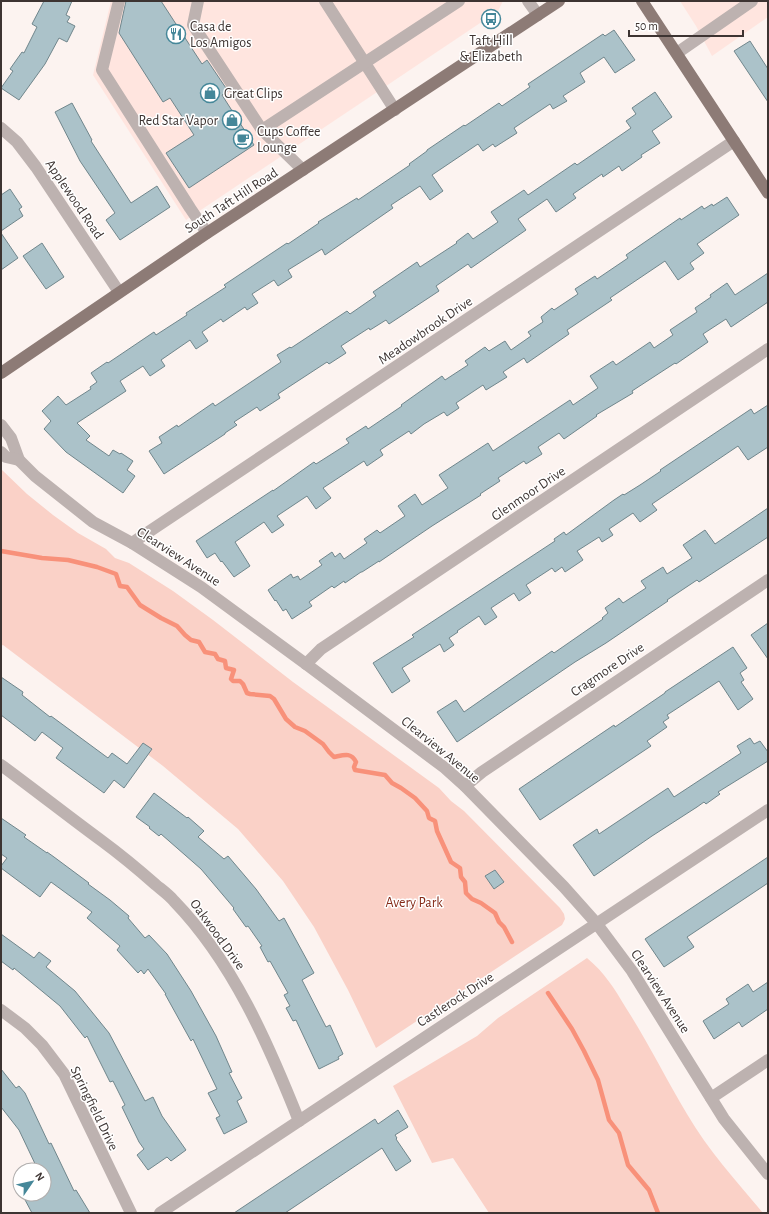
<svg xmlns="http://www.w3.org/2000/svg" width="769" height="1214" font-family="'Alegreya Sans',sans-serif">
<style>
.built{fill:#ffe5df}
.green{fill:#fad1c7}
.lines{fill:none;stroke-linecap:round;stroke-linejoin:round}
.stream{stroke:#f8917a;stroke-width:4.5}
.building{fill:#abc2c9;stroke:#70868c}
.minor{stroke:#bdb2b0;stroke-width:12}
.major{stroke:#8d7b76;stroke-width:12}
.labels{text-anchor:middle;stroke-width:3;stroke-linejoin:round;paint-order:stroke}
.poi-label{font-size:14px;fill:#3d3432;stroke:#fff;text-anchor:start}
.street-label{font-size:14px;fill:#3d3432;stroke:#fff}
.park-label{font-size:14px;fill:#852b18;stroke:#fff}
</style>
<rect width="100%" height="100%" fill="#fcf3f0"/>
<g class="built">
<polygon points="111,1 503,1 498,11 186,220 93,75"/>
<polygon points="680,1 768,1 768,17 712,56 696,26"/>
</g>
<g class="green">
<polygon points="1,469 27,494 53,515 78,533 106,549 115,558 129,563 173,591 213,620 293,682 439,788 451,801 464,811 560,908 564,914 565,919 562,925 376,1048 348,990 314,927 283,881 238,829 163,766 3,645 1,646"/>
<path d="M587,958C605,973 614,988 626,1008C648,1042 666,1079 687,1114C708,1150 736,1181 763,1213H489L453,1158L432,1163L393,1086L477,1036L498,1018Z"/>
</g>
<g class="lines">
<g class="stream">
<path d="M1,551L42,558L68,560L97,567L116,574L120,586L127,587L140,605L161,618L177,626L185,635L191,640L199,642L205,652L215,654L218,659L225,661L226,668L234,670L231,679L233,681H240L243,684L247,693L250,694L270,696L274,699L286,719L295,727L305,731L323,744L329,752L334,757C344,755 351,752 356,762L354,767L355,770L385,775L392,783L401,788L415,798L427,811L429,818L435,821L437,831L451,862L460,868L461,877L465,882L466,893L472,899L481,903L495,913L499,922L504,927L512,942"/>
<polyline points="548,993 572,1029 584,1051 598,1080 609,1120 619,1133 628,1165 649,1190 658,1213"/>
</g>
</g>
<g class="building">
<polygon points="44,1 72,1 66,15 70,17 67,22 75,26 67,42 59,38 45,64 19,100 1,88 13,71 10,69 22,52 24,53 37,27 32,24"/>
<polygon points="126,1 161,1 202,64 207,60 228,91 222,95 254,145 189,188 166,153 194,135 170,98 163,102 119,33"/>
<polygon points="614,30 635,60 615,73 604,57 580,73 585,82 563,96 567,101 553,109 550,104 514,128 517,133 495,147 493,144 483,151 478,144 432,175 443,191 430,200 420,186 391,205 393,208 325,255 322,249 288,270 292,277 278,286 274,280 252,294 258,303 247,310 245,307 223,322 221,319 202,332 208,341 196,349 190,340 161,360 165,366 150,376 143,366 120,381 126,391 77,423 90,436 86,440 109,456 113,450 120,454 121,453 133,461 127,470 135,476 123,493 66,452 44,429 51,421 42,411 58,396 66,405 91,389 90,387 97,382 91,373 107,362 108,363 154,332 156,335 187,315 186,313 226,287 224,285 287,243 288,244 319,223 318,222 357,198 358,200 410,165 409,164 427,151 427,150 464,125 465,126 499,103 502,106 530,87 528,84 603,34 605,36"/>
<polygon points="750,41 768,69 768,102 734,51"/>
<polygon points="655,92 672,117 652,131 660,143 641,155 642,157 622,171 619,166 603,177 602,174 573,194 576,198 556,212 547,199 518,219 526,230 471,268 468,264 436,286 439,291 389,324 386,320 370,330 369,328 341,346 346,353 329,364 327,362 278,394 280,398 260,411 257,407 234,422 237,425 225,433 225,434 164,474 149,451 162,443 159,437 177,425 178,427 213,403 215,406 281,362 277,355 290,347 291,348 347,311 350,314 376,296 373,292 417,262 420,267 457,243 456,242 468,233 473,239 498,222 491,212 524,190 528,195 575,163 577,165 631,128 626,121 636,114 632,108"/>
<polygon points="72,103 92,140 91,141 131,203 157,186 170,207 120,240 106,220 115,213 80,161 55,112"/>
<polygon points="10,189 22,207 19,209 23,216 1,231 1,195"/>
<polygon points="727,197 739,215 697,244 704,253 690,263 694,269 678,280 665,261 610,298 612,300 567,330 569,334 527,363 524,358 503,372 507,377 486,390 483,385 456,403 459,408 447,416 444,412 424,424 411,434 409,431 380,450 383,455 367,466 364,461 323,488 331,498 316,509 307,496 277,516 284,525 272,533 264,522 235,542 250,566 234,577 222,561 221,562 215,553 207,558 196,541 273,490 273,491 314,462 316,464 349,443 346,439 366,426 368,429 402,406 401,405 442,376 445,380 468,365 465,361 485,347 489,351 505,341 511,350 531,336 528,332 543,322 541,317 552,308 554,310 578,294 575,289 595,276 597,279 628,258 626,255 680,218 681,220 702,206 704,209 712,204 713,206"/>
<polygon points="1,233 18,258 1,270"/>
<polygon points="42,243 64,277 46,289 23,256"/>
<polygon points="768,273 768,302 731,327 726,319 703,334 708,342 676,364 675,363 632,391 633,393 596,415 597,416 564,439 559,433 538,447 542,454 526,464 524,461 498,478 500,481 480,494 481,495 432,526 379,562 379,561 362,572 361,572 345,583 344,581 334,588 332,586 309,602 312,606 292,619 286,609 283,611 276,600 275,601 268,590 291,574 293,578 298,576 300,580 322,565 319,561 332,552 335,557 340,553 344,559 367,543 364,539 377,530 380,533 405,516 398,506 415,494 422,505 448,488 439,475 488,443 493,451 570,400 573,405 598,388 590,376 613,361 616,365 650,342 654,348 673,335 670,330 697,312 695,308 711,297 710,295 727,283 735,295"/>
<polygon points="768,405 768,447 748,460 738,446 652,504 657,510 640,522 633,513 609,529 613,535 602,542 599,537 577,551 583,560 565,572 562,567 555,572 552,568 526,585 531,593 519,601 514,593 491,608 497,617 485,625 479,616 457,631 458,632 449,638 454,645 444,652 440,644 402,668 410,681 392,693 373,663 414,637 412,635 555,541 554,539 564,532 566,535 614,500 623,494 624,495 640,485 661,471 660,470 751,409 754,414"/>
<polygon points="768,508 768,537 699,582 697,580 667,600 668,601 606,643 575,662 457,742 437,712 456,700 464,712 552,651 554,653 603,619 602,618 608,613 605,608 619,598 623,603 646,588 641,581 663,567 667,574 692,558 683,545 705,530 715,544"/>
<polygon points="768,623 768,659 751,635"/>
<polygon points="733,647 747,668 740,673 744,680 741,682 753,699 738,710 719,681 667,715 669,718 663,722 667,727 647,741 651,746 540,820 519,789 614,725 615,727 665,693 665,692"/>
<polygon points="1,677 23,692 22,695 50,717 51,716 108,758 112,753 127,764 143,743 152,749 124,788 114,780 104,793 56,758 63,748 42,732 35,741 1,715"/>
<polygon points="750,738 754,744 760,741 768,752 768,761 718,792 720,794 706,804 704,802 697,807 652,836 594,876 573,845 597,829 599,834 668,788 674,797 741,753 737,746"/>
<polygon points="154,793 187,818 188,817 204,831 198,837 224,859 228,856 256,889 279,921 284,918 314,973 302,980 326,1027 330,1025 343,1054 338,1057 339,1059 319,1069 296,1020 293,1021 286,1008 290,1006 284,995 288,993 270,961 268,962 260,947 262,946 248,926 246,927 233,909 234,908 201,869 161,834 159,836 149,828 150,827 136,817"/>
<polygon points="1,818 26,835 24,837 47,853 47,852 54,857 89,883 88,884 110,900 129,916 128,918 145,938 149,935 167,954 191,991 216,1036 232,1072 229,1073 242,1098 237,1101 247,1122 224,1134 216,1118 220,1116 208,1093 217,1089 193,1039 191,1041 165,994 166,994 148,969 144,974 141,970 138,973 117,950 120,946 87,918 92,912 51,882 40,897 1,868 1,866 7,858 1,854"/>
<polygon points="768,857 768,883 687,937 694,947 664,967 645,939"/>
<polygon points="495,870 504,882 494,889 485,876"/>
<polygon points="1,934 34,958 39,952 51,961 46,967 75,991 109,1033 145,1101 153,1097 162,1116 186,1150 171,1161 167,1157 148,1170 137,1155 144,1149 139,1142 122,1107 125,1105 113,1081 110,1082 87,1036 85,1038 60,1006 14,968 13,970 1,961"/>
<polygon points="768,982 768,1009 742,1027 739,1022 714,1039 703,1021 729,1004 726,999 748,984 753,992"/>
<polygon points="1,1069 16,1088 19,1086 25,1093 49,1144 51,1143 74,1191 76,1190 90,1213 32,1213 23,1196 27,1194 44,1194 44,1170 38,1170 19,1130 1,1107"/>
<polygon points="398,1110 408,1127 395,1135 397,1138 396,1139 411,1161 396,1171 382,1148 285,1213 234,1213 375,1119 378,1124"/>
</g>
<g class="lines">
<g class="minor">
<polyline points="119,1 102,70 190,208 207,233"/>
<polyline points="198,1 193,25 262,130 303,170"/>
<polyline points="325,1 395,110"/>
<polyline points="528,1 538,15"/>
<polyline points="677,53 752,1"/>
<polyline points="1,128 17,142 36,167 119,292"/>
<polyline points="262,130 459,1"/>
<polyline points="1,425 11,438 19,460 35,476 93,522 132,543 201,587 306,664 445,768 465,786 564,887 597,924 632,971 724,1119 768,1174"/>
<polyline points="1,452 6,457 19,460"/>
<polyline points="132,543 734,141"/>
<polyline points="306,664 321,649 768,349"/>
<path d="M1,765C35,790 68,816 102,841C121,855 139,870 156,885C162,890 169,895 174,901C233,962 268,1043 299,1121"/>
<polyline points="465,786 482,772 768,580"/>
<polyline points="1,1010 25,1028 42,1045 64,1074 131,1213"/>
<polyline points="711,1098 768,1060"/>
<polyline points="160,1213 768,810"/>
</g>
<g class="major">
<polyline points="642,1 768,193"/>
<polyline points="1,373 207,233 559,1"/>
</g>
</g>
<defs>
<symbol id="bus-ring" viewBox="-11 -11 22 22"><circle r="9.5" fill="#fff" stroke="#458799" stroke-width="1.5"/><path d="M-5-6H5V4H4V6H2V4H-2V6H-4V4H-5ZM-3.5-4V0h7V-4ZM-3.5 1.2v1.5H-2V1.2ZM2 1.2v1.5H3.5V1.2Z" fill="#458799"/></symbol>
<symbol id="restaurant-ring" viewBox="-11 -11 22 22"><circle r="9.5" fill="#fff" stroke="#458799" stroke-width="1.5"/><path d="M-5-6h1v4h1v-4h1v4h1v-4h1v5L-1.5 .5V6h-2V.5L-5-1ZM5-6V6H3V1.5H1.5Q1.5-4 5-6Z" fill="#458799"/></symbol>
<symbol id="shop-ring" viewBox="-11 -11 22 22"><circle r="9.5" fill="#fff" stroke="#458799" stroke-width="1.5"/><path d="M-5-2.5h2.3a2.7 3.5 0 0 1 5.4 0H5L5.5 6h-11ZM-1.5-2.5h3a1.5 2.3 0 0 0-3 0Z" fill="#458799"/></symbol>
<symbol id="cafe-ring" viewBox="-11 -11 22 22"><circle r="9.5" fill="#fff" stroke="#458799" stroke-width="1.5"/><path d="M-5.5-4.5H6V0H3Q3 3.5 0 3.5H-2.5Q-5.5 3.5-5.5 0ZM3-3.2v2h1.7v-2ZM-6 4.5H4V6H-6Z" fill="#458799"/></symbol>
</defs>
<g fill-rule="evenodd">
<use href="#bus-ring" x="480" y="8" width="22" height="22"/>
<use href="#restaurant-ring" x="165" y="23" width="22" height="22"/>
<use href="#shop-ring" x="199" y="82" width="22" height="22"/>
<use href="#shop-ring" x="221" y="109" width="22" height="22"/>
<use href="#cafe-ring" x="232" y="128" width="22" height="22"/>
</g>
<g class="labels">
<g class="poi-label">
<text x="190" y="31">Casa de<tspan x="190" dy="16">Los Amigos</tspan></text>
<text x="491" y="45" text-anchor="middle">Taft Hill<tspan x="491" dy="16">&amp; Elizabeth</tspan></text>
<text x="224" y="98">Great Clips</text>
<text x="218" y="125" text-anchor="end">Red Star Vapor</text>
<text x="257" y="136">Cups Coffee<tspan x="257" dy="16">Lounge</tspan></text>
</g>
<g class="street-label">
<text transform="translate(75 199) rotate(56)" y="5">Applewood Road</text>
<text transform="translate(231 200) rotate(-33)" y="5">South Taft Hill Road</text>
<text transform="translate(425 330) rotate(-34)" y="5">Meadowbrook Drive</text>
<text transform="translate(528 493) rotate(-34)" y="5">Glenmoor Drive</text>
<text transform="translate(179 556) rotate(33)" y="5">Clearview Avenue</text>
<text transform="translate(607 669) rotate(-34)" y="5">Cragmore Drive</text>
<text transform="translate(441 749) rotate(39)" y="5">Clearview Avenue</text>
<text transform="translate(218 934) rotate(54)" y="5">Oakwood Drive</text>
<text transform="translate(661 991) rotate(57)" y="5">Clearview Avenue</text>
<text transform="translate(455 999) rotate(-33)" y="5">Castlerock Drive</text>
<text transform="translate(95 1108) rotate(64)" y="5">Springfield Drive</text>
</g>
<g class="park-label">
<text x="414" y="907">Avery Park</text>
</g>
</g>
<rect width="769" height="1214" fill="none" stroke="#3d3432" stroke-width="4"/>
<g transform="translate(32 1182) rotate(56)"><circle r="19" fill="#ffffff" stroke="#b1aead"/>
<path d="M0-3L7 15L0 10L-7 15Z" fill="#458799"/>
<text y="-6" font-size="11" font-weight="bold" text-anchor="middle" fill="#3d3432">N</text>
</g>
<path d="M629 30v6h114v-6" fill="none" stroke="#3d3432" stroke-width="2"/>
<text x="635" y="30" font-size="12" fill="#3d3432" stroke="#ffffff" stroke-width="3" paint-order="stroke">50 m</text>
</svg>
